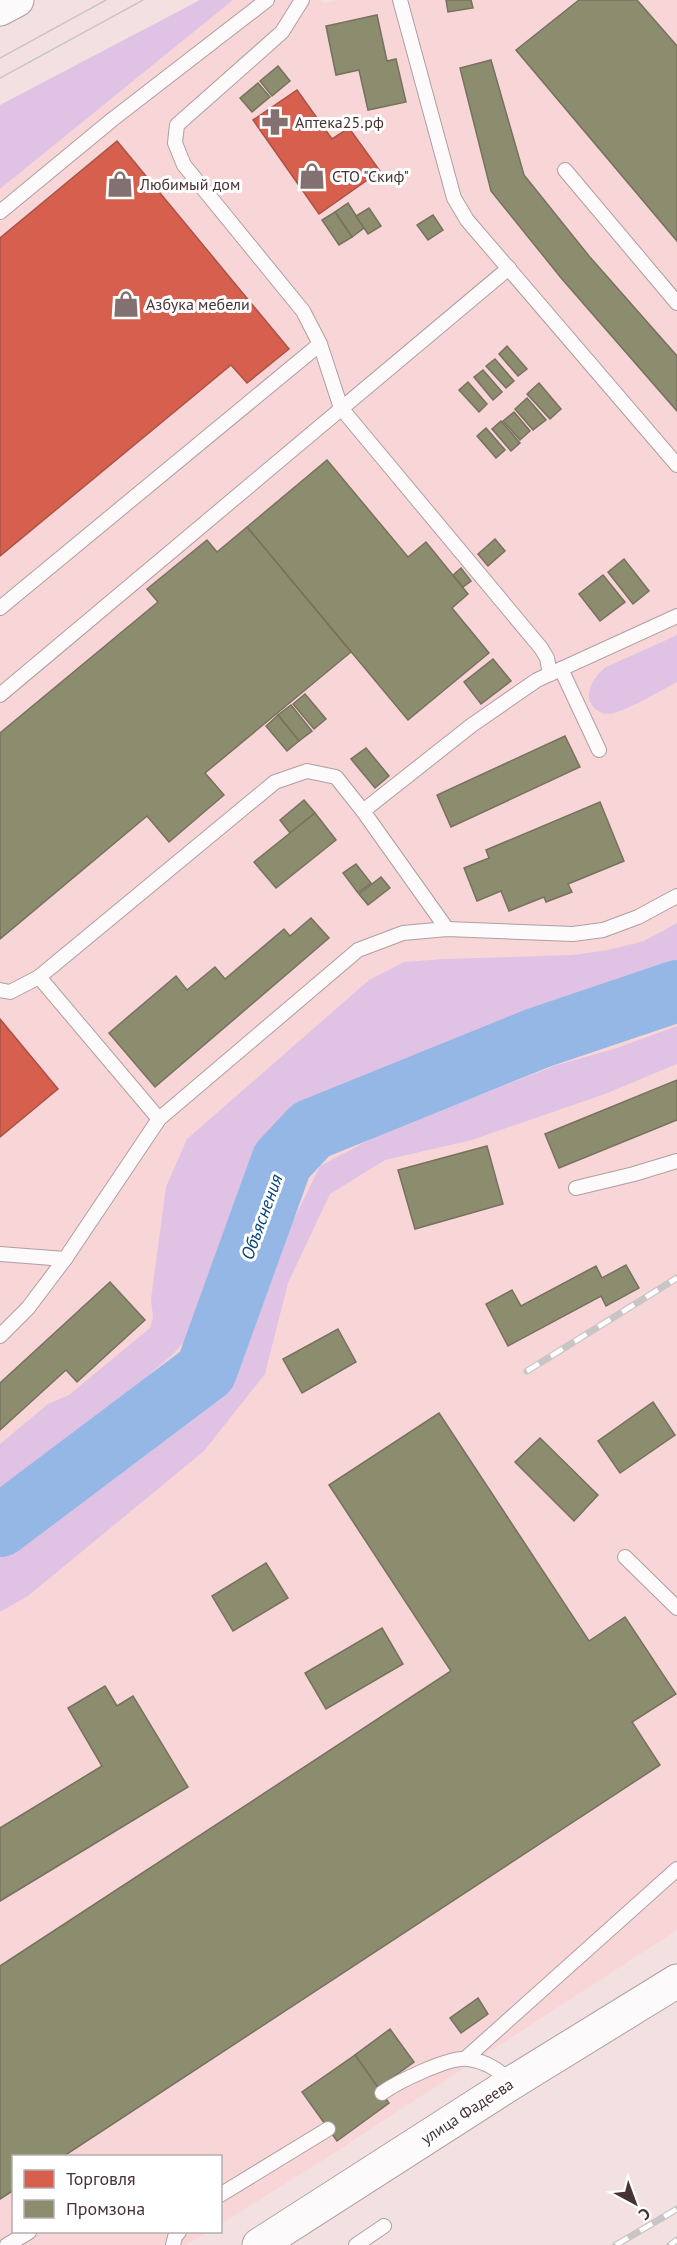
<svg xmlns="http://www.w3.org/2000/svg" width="677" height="2245" font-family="'PT Sans',sans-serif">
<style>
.built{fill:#f8d6d8}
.green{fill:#e0c3e4}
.shops{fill:#d6604d;stroke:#ab5246;stroke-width:1.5}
.industry{fill:#8c8c6e;stroke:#77715d;stroke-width:1.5}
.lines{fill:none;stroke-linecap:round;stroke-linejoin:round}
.river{stroke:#94b7e6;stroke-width:62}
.lane-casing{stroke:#af9ea0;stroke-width:16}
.primary-casing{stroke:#af9ea0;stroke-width:35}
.lane{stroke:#fdfafb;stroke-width:14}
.primary{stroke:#fdfafb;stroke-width:33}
.tram{stroke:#cac5c5;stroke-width:1.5}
.rail-casing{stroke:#cac5c5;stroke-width:7}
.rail{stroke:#fff;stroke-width:4.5;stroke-dasharray:14;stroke-linecap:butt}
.labels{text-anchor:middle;stroke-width:6;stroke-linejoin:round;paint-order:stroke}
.poi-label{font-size:16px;fill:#473334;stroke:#fff;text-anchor:start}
.street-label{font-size:16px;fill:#473334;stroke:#fff}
.water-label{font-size:18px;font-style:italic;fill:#044480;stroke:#fff}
</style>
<rect width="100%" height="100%" fill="#f3e1e2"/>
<polygon class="built" points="233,0 318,0 325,3 339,0 677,0 677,1930 323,2160 221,2224 220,2156 14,2156 14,2232 208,2232 186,2245 0,2245 0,189"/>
<g class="green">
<polygon points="200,0 233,0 0,189 0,105"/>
<path d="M677,635V682C658,692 634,707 614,713C602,717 588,707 589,694C590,683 597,674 606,667Z"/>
<polygon points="677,923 677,964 544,1005 302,1103 268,1136 191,1335 171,1356 56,1454 0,1494 0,1444 48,1404 69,1395 150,1328 153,1318 151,1299 166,1187 187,1139 369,980 404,962 443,959 572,955 608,950 644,941"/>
<polygon points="677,1026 677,1064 605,1094 472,1140 385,1160 330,1194 288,1283 265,1374 204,1451 28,1596 0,1612 0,1558 228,1385 268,1272 320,1166 382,1133 554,1066 617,1048"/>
</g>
<g class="shops">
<polygon points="297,90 332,139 349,128 380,171 319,214 253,120"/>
<polygon points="117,141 289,349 247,383 231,365 0,556 0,238"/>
<polygon points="0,1019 58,1089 0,1137"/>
</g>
<g class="industry">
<polygon points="446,0 471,0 473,8 448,12"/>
<polygon points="579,0 637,0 677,46 677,241 516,50"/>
<polygon points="377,15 387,61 396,59 406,102 368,110 359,70 336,75 326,26"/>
<polygon points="491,60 524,175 589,256 677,356 677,411 562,279 491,191 460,68"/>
<polygon points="278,66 290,81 272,96 260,81"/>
<polygon points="258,83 270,97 252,112 240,98"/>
<polygon points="348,203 364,228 352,237 335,212"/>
<polygon points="369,208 381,226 368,234 356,216"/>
<polygon points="335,212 352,237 339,245 322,220"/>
<polygon points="433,215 443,230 428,240 417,225"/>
<polygon points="507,346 527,369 518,376 499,354"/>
<polygon points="495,359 514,381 506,388 486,366"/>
<polygon points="483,370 502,392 493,400 474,377"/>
<polygon points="468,382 487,404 479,412 459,390"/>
<polygon points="539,383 561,409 550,419 527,394"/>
<polygon points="527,398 546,420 533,430 515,409"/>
<polygon points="514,412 530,431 520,440 503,421"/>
<polygon points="501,421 520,443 511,451 492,429"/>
<polygon points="486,428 505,450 496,458 477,436"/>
<polygon points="327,460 408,557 426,542 468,594 452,608 489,653 408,720 247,527"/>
<polygon points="247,527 351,652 205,773 224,795 169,842 147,816 0,939 0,733 158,602 147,589 207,540 217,552"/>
<polygon points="495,539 505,551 488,566 478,554"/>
<polygon points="624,559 649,591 633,604 608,572"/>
<polygon points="461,568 471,581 463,587 453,575"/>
<polygon points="603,575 625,602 600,621 579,594"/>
<polygon points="493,659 511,681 481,704 464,682"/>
<polygon points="305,694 326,719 314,729 293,704"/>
<polygon points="291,705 312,731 299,741 278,715"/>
<polygon points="278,715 299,741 287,751 266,726"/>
<polygon points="565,736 580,767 451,827 437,795"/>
<polygon points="366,748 389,776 375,788 351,759"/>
<polygon points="304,800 315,813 290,833 280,820"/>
<polygon points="600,802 624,861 568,884 572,892 546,902 544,897 509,911 501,891 477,901 464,868 489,858 486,850"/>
<polygon points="315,813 336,840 276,888 254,862"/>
<polygon points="356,864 371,883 358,893 343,873"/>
<polygon points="381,877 390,888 368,905 359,894"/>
<polygon points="311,918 329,938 155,1087 109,1033 176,976 187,990 215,967 225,979 284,929 290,936"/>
<polygon points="677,1080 677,1120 559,1168 545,1134"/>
<polygon points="487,1146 503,1204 415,1229 398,1170"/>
<polygon points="626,1265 639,1288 606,1306 601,1296 508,1346 486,1304 512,1290 521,1306 596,1266 602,1278"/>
<polygon points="110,1282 145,1320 77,1382 66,1370 0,1430 0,1383"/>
<polygon points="338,1329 356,1362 302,1393 283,1359"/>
<polygon points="653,1402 675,1435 620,1473 598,1441"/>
<polygon points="439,1413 589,1641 625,1617 676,1694 632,1722 660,1765 64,2156 14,2156 14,2190 0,2199 0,1966 451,1671 329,1485"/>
<polygon points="540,1438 598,1495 574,1521 515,1462"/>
<polygon points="266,1563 288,1598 233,1631 212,1596"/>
<polygon points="382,1628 403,1664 326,1709 305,1673"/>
<polygon points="105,1686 117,1706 133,1696 188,1787 0,1901 0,1828 102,1766 68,1708"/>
<polygon points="478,1998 488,2014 461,2033 450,2018"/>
<polygon points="390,2029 414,2062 378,2088 355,2055"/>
<polygon points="355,2055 389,2103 337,2141 302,2092"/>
</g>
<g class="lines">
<polyline class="river" points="0,1526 206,1371 282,1161 311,1130 538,1038 677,991"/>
<defs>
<g id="lane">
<polyline points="302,0 282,32 177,125 175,143 184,165 303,311 320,344 341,408 541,648 547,658 550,674"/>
<polyline points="400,0 454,198 467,220 677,465"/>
<polyline points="565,170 677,303"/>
<polyline points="0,212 113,119 267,0"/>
<polyline points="0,608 320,344"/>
<polyline points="561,669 599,750"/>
<polyline points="0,695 509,268"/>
<polyline points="447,929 363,811 472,725 537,680 677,616"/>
<polyline points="0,990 10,992 39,977"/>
<polyline points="159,1119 39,977 275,782 307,771 336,777 363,811"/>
<polyline points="576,1188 634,1174 677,1161"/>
<polyline points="0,1254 65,1259"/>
<polyline points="0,1336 28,1308 65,1259 159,1119 358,950 403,933 447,929 573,934 603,930 638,917 677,896"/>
<polyline points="625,1557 677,1608"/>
<polyline points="466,2058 677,1869"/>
<path d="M382,2093C397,2082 450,2056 468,2059C486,2061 499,2071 513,2082"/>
<polyline points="220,2195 328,2129"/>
<polyline points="7,2245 29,2232"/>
<polyline points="173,2245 175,2237 179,2232"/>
<polyline points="356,2245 384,2226"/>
</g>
<g id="primary">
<polyline points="0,9 17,0"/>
<polyline points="259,2245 513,2082 677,1981"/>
</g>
</defs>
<use href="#lane" class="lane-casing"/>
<use href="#primary" class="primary-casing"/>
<use href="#lane" class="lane"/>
<use href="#primary" class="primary"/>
<g class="tram">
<polyline points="0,58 106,0"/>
<polyline points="0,78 143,0"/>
</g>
<defs>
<g id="rail">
<polyline points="527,1371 677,1278"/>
<polyline points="616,2245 677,2209"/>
<polyline points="670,2245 677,2240"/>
</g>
</defs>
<use href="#rail" class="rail-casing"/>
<use href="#rail" class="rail"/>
</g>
<defs>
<symbol id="pharmacy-bare" viewBox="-9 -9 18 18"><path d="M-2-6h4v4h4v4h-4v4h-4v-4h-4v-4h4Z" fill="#837071" stroke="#fff" stroke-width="2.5" paint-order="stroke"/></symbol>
<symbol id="shop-bare" viewBox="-9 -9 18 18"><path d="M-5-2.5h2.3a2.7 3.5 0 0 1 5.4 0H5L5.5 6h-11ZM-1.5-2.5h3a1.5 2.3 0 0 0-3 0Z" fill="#837071" stroke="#fff" stroke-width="2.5" paint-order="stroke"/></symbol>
</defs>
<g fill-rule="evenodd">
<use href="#pharmacy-bare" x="256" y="103" width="38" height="38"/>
<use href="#shop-bare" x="293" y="157" width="38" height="38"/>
<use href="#shop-bare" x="101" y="165" width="38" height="38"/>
<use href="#shop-bare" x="107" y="285" width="38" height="38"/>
</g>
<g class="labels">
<g class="poi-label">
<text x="295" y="128">Аптека25.рф</text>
<text x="332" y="182">СТО "Скиф"</text>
<text x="140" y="190">Любимый дом</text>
<text x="146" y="310">Азбука мебели</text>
</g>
<g class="street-label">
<text transform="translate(467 2111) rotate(-33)" y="6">улица Фадеева</text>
</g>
<g class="water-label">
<text transform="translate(262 1217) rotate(-70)" y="6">Объяснения</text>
</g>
</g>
<rect x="12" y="2155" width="210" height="78" fill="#ffffff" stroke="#b5adae" stroke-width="1.5"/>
<rect x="24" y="2170" width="30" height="18" fill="#d6604d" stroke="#b5adae" stroke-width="1.5"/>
<text x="66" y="2185" font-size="18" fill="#473334">Торговля</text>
<rect x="24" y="2200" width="30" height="18" fill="#8c8c6e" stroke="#b5adae" stroke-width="1.5"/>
<text x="66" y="2215" font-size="18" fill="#473334">Промзона</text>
<g transform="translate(635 2203) rotate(139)" stroke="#ffffff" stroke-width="4.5" paint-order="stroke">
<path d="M0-4.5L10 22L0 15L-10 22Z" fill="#473334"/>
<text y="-9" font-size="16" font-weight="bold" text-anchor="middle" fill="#473334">С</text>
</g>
</svg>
